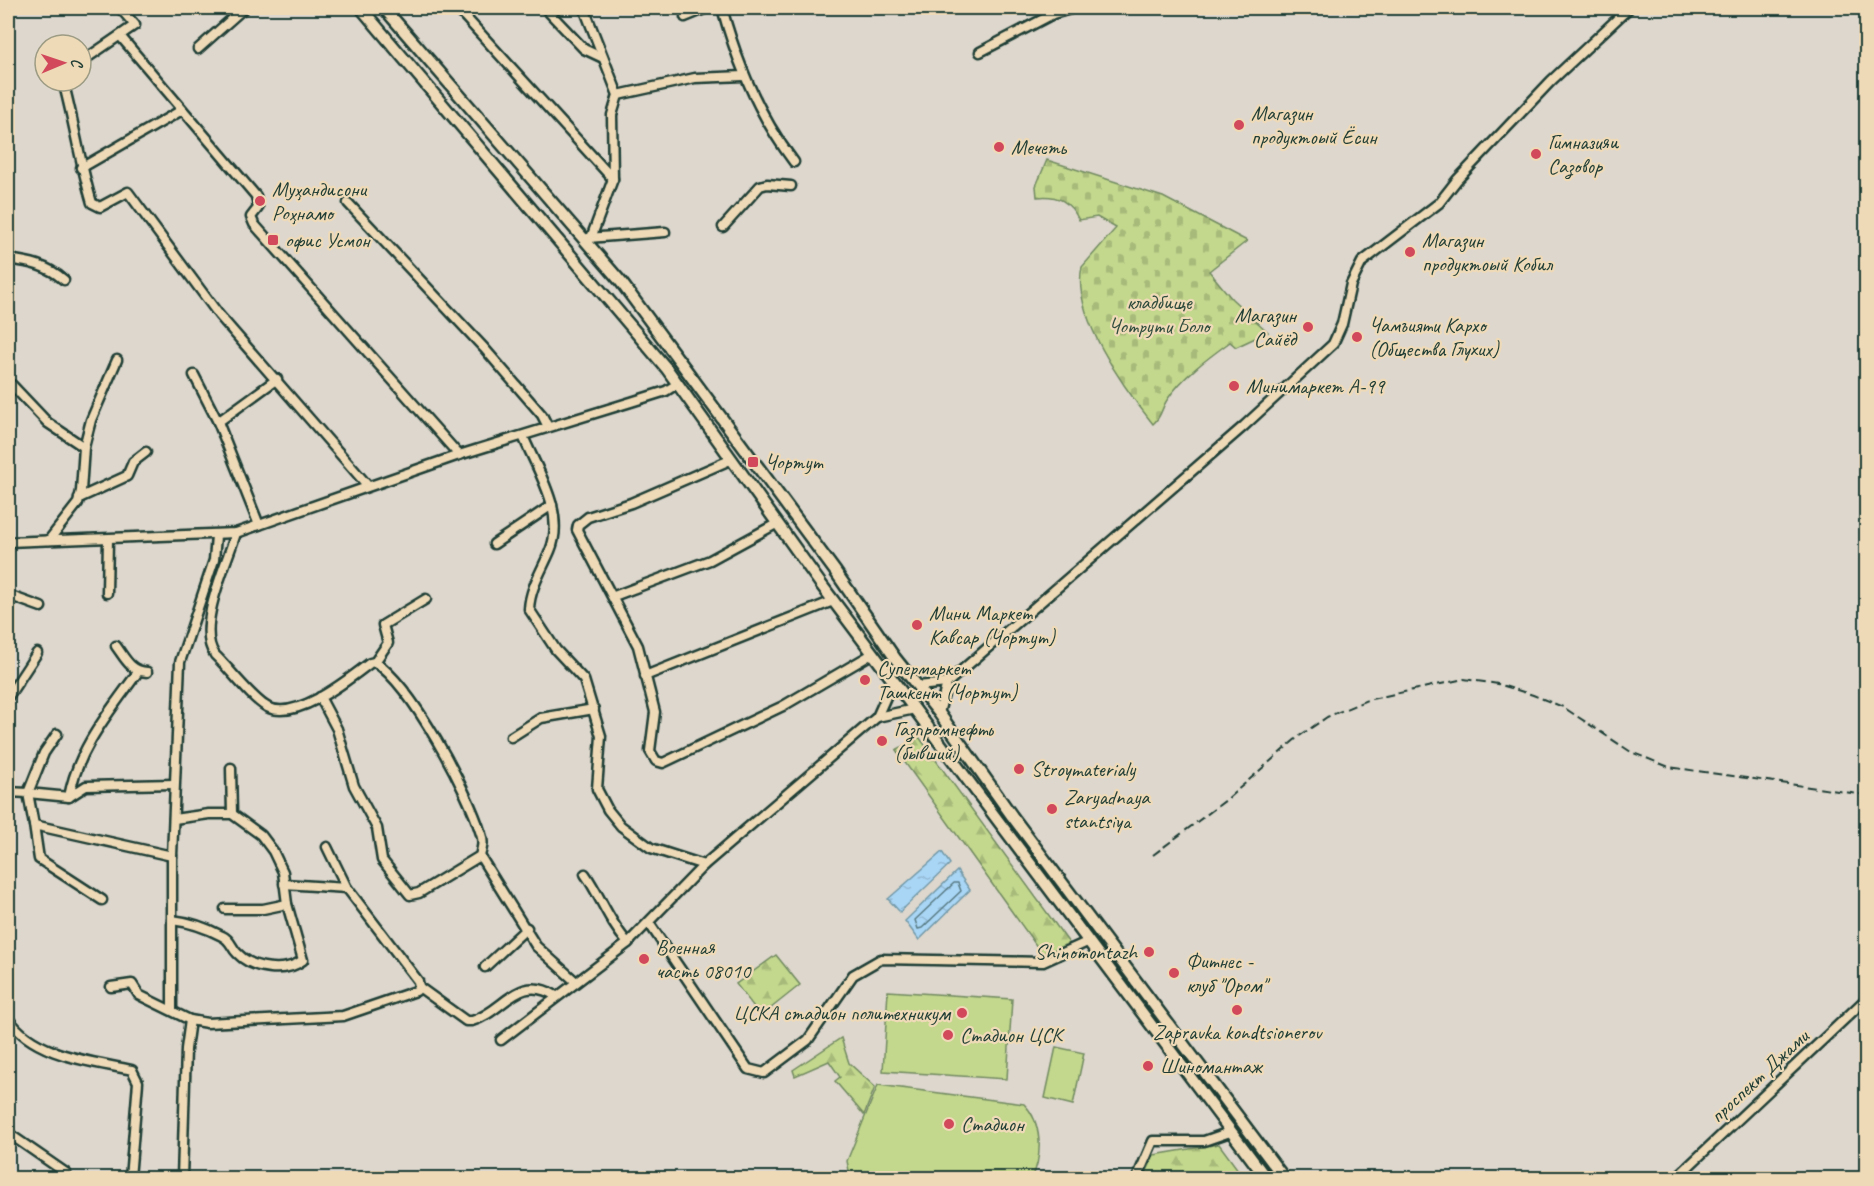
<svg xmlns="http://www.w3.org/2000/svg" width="1874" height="1186" font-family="Caveat,sans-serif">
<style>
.forest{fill:url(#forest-firs);stroke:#718a60;stroke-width:1.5}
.cemetery{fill:url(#cemetery-stones);stroke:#718a60;stroke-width:1.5}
.pitch{fill:#c3d88d;stroke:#718a60;stroke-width:1.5}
.water{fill:url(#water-ripples);stroke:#7299a8;stroke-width:1.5}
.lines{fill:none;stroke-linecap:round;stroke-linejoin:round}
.shore{stroke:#577a82;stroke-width:1.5}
.minor-casing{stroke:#1f3d34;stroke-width:13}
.major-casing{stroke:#1f3d34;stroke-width:15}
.minor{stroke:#efdab8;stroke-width:8}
.major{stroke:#efdab8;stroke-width:10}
.rail{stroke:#1f3d34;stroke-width:2;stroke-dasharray:9 4.5;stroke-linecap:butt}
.poi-dot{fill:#d1495b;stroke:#efdab8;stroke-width:2}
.labels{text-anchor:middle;stroke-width:4.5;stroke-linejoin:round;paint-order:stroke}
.poi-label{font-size:21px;fill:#1f3d34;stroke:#efdab8;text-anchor:start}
.park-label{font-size:21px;fill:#2f4c3d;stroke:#efdab8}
.street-label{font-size:21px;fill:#1f3d34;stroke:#efdab8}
</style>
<defs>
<pattern id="forest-firs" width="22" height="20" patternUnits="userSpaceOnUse" patternTransform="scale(1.5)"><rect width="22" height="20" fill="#c3d88d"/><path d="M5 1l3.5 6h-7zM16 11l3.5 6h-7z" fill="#a7ba7a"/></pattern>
<pattern id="cemetery-stones" width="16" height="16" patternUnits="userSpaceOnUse" patternTransform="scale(1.5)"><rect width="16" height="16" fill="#c3d88d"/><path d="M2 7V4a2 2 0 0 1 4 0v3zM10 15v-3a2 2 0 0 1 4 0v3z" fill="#a7ba7a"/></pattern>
<pattern id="water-ripples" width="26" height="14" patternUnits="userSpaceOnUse" patternTransform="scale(1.5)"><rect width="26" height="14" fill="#aad6f6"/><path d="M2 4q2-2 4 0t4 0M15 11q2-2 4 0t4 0" fill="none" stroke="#92b9d4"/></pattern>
</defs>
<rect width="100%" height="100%" fill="#ded7cd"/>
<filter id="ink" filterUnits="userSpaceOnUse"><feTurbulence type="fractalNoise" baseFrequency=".0167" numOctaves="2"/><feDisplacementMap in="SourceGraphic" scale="12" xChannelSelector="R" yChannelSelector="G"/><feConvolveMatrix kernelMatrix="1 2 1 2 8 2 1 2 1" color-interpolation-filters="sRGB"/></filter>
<g filter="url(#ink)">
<g class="forest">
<polygon points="919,737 1069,943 1043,955 896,750"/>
<polygon points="776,955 800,985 761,1016 736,984"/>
<polygon points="841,1038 849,1063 875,1087 864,1115 835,1081 840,1077 829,1061 795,1076 793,1070"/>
<polygon points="1219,1144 1244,1178 1226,1178 1223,1175 1144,1178 1154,1155"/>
</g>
<path class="cemetery" d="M1047,160L1163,197L1247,241L1209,271L1232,299L1268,332L1236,347L1230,342C1208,358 1182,377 1167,400C1161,409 1162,416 1153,424C1124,388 1071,314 1082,267L1116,228L1097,217L1079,220C1070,202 1058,194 1037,197L1036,186Z"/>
<g class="pitch">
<polygon points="888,991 1012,999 1007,1079 883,1071"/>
<polygon points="1056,1047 1084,1053 1073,1105 1045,1098"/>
<path d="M878,1085L1024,1104C1042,1122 1043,1155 1032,1178H855L850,1175L847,1161Z"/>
</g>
<g class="water">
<polygon points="942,852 950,864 900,912 888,899"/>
<polygon points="957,871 970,890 919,940 905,921"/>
</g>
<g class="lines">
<polygon class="shore" points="954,883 958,883 961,891 922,928 918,929 915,920"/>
<defs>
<g id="minor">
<polyline points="457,8 613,179"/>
<polyline points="545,8 584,49 601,57"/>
<polyline points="584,8 618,95 612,115 613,179 591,238"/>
<path d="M722,8C737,63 759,116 794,162"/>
<polyline points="685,17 707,8"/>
<polyline points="121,37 256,196 258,208 251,217 254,224 459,455"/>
<polyline points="198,49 244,8"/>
<polyline points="980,52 1053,14 1074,8"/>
<polyline points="81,62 135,25 120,8"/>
<path d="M63,81C74,122 80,163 92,203L100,207L128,192L219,315L368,486"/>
<polyline points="618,95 695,78 744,76"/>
<polyline points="81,168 182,110"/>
<polyline points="348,203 484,348 542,415 548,427"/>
<polyline points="723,227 760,186 767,184 791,186"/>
<polyline points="588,238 665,232"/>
<path d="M8,259C29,262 47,265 64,280"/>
<polyline points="194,375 218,422 259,525"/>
<polyline points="12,385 48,423 84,447"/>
<polyline points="218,422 277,379"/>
<path d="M523,436C538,472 566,513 550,551C542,570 530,588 529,609L556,650L584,680L601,736L597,789L608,810L621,826L651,848L704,865"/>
<polyline points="730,460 631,503 588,517 578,525 577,530 638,646 655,712 650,751 656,761 663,763 783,706 872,654"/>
<polyline points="79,498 127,476 133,462 146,452"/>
<path d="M236,533C227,563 195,628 215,655C229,668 252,699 267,707C296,722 349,679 370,663L375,662C412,686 468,791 481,834C484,842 482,848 480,856L419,893L410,895L382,860L377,828L354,786L337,729L320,697"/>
<polyline points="49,540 78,503 81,491 84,447 91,420 117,360"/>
<polyline points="8,542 236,533 459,455 631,402 666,391 677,384"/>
<polyline points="494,544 552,505"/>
<polyline points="107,593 108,539"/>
<polyline points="8,595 41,607"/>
<polyline points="614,596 710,560 776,524"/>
<path d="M116,646C125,658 130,671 147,672"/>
<polyline points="375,662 388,643 383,625 426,599"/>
<polyline points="645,676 833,601"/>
<polyline points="918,686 947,683"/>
<polyline points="8,697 37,653"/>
<polyline points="939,713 947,683 1244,426 1333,344 1342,324 1351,284 1362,262 1439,203 1457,180 1551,81 1629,8"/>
<polyline points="877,717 915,709"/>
<polyline points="57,734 44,753 28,793 69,797 86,786 174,784"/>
<polyline points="511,737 541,718 594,709"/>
<polyline points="231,768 232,814"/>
<polyline points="8,792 28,793 34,825"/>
<path d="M69,797C78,748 110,711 138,672"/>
<polyline points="480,856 536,946 575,981"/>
<path d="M585,874C601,897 609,922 628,943"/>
<polyline points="284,884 347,888"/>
<polyline points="102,900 39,859 34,825 172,856"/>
<polyline points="225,909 263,909 287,904"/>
<path d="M172,920C189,922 207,928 222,936C231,940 231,947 237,953C252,969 285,974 303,960L287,904L283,872L273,851L261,835L232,814H209L174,819"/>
<polyline points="649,923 748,1069 764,1073 808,1040 853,975 881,959 1043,962 1087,942"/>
<polyline points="485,967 527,928"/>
<polyline points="111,987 132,984 139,995 190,1020 207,1023 343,1016 416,991 419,987 418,981 347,888 327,847"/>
<path d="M419,987L466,1021H472C504,1012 518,972 556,996"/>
<polyline points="172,1010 172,856 180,662 214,560 216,536"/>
<path d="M8,1018C33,1056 90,1061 132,1070L138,1082L130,1178"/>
<polyline points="501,1040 628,943 704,865 877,717 893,681"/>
<polyline points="8,1133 66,1173"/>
<polyline points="182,1178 186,1049 190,1020"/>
<polyline points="1137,1178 1153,1141 1204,1141 1230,1132"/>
<polyline points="1676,1178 1866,999"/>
</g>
<g id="major">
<polyline points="361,8 667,369 820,583 1266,1178"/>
<polyline points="384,8 621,282 835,571 895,658 939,713 1012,816 1284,1178"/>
</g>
</defs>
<use href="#minor" class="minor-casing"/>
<use href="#major" class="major-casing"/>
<use href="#minor" class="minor"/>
<use href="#major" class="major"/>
<polyline class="rail" points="1153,855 1226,800 1298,737 1327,717 1367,700 1464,679 1498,684 1533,695 1563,707 1631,752 1669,767 1866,795"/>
</g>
</g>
<g class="poi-dot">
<circle cx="1239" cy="125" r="6"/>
<circle cx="999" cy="147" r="6"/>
<circle cx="1536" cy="154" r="6"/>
<circle cx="260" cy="201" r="6"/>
<rect x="267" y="234" width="12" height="12" rx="3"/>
<circle cx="1410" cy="252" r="6"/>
<circle cx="1308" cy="327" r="6"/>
<circle cx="1357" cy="337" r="6"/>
<circle cx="1234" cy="386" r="6"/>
<rect x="747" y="456" width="12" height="12" rx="3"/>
<circle cx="917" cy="625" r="6"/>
<circle cx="865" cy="680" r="6"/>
<circle cx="882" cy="741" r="6"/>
<circle cx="1019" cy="769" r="6"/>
<circle cx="1052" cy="809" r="6"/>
<circle cx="1149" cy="952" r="6"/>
<circle cx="644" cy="959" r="6"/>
<circle cx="1174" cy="973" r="6"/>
<circle cx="1237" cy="1010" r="6"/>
<circle cx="962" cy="1013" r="6"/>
<circle cx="948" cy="1035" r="6"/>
<circle cx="1148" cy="1066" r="6"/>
<circle cx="949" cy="1124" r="6"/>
</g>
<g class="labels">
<g class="poi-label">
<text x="1251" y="120">Магазин<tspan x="1251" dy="24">продуктоый Ёсин</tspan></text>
<text x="1548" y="149">Гимназияи<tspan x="1548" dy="24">Сазовор</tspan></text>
<text x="1011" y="154">Мечеть</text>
<text x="272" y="196">Муҳандисони<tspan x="272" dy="24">Роҳнамо</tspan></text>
<text x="285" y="247">офис Усмон</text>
<text x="1422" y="247">Магазин<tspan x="1422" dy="24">продуктоый Кобил</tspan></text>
<text x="1296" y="322" text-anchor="end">Магазин<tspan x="1296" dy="24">Сайёд</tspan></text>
<text x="1369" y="332">Чамъияти Кархо<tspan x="1369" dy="24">(Общества Глухих)</tspan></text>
<text x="1246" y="393">Минимаркет А-99</text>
<text x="765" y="469">Чортут</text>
<text x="929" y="620">Мини Маркет<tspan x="929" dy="24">Кавсар (Чортут)</tspan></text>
<text x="877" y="675">Супермаркет<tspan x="877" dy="24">Ташкент (Чортут)</tspan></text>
<text x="894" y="736">Газпромнефть<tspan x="894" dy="24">(бывший)</tspan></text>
<text x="1031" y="776">Stroymaterialy</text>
<text x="1064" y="804">Zaryadnaya<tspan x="1064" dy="24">stantsiya</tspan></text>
<text x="656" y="954">Военная<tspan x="656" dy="24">часть 08010</tspan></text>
<text x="1137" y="959" text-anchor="end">Shinomontazh</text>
<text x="1186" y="968">Фитнес -<tspan x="1186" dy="24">клуб "Ором"</tspan></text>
<text x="950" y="1020" text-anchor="end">ЦСКА стадион политехникум</text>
<text x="1237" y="1039" text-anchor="middle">Zapravka kondtsionerov</text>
<text x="960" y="1042">Стадион ЦСК</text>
<text x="1160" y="1073">Шиномантаж</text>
<text x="961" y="1131">Стадион</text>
</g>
<g class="park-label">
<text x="1159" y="309">кладбище<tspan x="1159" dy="24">Чотрути Боло</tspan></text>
</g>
<g class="street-label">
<text transform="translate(1759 1076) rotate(-43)" y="7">проспект Джами</text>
</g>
</g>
<rect width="1874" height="1186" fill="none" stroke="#efdab8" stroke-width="30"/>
<rect x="15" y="15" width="1844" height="1156" fill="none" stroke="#1f3d34" stroke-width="2" filter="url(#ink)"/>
<g transform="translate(63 63) rotate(88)"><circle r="28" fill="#efdab8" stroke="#9c9b83" stroke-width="1.5"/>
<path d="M0-4.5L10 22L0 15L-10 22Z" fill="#d1495b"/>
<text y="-9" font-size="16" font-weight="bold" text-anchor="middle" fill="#1f3d34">С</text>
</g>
</svg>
